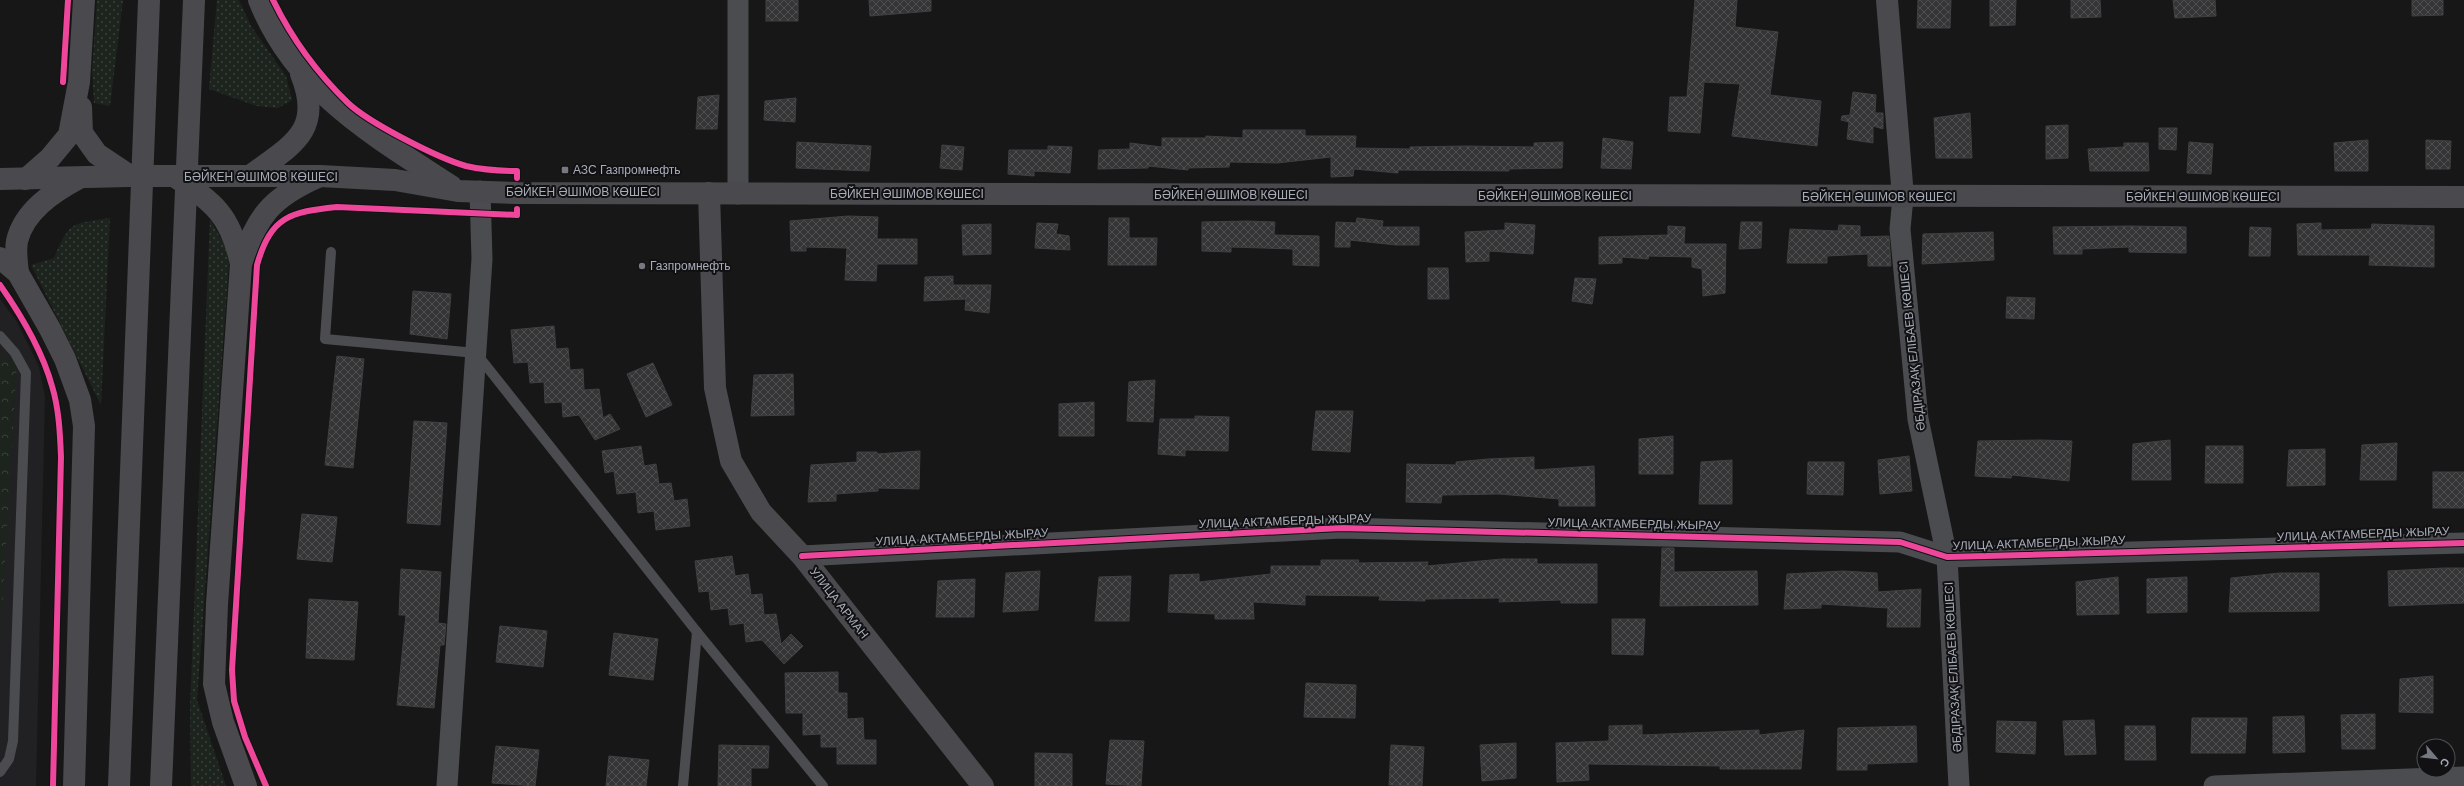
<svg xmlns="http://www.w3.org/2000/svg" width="2464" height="786" font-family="Arial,sans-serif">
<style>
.built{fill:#212123}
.grass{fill:url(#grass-dots)}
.forest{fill:url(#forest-crowns)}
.building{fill:url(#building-cross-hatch);stroke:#3f4043}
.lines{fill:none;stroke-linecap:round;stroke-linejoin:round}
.lane{stroke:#4b4c50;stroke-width:10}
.street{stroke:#4b4c50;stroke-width:21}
.secondary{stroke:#4a4a4e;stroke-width:22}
.secondary-bridge{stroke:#4a4a4e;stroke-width:22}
.cycleway-casing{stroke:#111113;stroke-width:8}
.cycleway{stroke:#ed469a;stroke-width:6}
.poi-dot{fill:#757880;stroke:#111113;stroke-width:1.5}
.labels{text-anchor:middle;stroke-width:4;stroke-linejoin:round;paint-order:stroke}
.poi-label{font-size:12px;fill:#a8adb8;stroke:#111113;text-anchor:start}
.street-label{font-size:12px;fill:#a8adb8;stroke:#111113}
</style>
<defs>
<pattern id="grass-dots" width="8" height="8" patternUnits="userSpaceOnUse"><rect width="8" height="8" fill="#1d241e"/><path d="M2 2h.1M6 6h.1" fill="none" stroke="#3b413d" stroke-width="1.8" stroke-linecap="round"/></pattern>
<pattern id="forest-crowns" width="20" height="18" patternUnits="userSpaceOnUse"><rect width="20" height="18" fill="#1d241e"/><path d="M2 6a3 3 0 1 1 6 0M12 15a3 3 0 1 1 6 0" fill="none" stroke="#3b413d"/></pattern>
<pattern id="building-cross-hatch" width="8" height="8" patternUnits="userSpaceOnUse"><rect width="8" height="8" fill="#353536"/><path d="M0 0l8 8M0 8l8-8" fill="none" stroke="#4f5051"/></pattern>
</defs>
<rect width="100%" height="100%" fill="#171717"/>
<polygon class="built" points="0,299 17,322 39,367 45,397 36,786 0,786"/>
<g class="grass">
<polygon points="97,0 123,0 110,106 94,103 92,70"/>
<polygon points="217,0 239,0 251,26 286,76 292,100 278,108 257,106 209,89"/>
<path d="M110,218L101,405L31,265L54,258C70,221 71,224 110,218Z"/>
<polygon points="210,219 225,246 229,263 197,700 226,786 191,786 190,707"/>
</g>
<polygon class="forest" points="1,353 17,362 0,643 0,355"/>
<g class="building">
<rect x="766" y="0" width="32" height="21"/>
<polygon points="869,0 931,0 931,11 870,16"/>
<polygon points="1695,0 1737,0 1735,27 1778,32 1770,95 1821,101 1817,146 1732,136 1740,84 1704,82 1700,133 1668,131 1670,97 1687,97"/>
<polygon points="1918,0 1951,0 1950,28 1917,28"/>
<polygon points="1990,0 2016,0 2015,25 1990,26"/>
<polygon points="2071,0 2100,0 2101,17 2071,18"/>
<polygon points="2173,0 2215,0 2216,16 2175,18"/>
<polygon points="2412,0 2443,0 2443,15 2412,16"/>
<polygon points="1853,92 1876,95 1875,113 1883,113 1883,129 1873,126 1873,143 1847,139 1849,122 1841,120 1842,116 1850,115"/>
<polygon points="719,95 717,129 696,129 698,97"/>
<polygon points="796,98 795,122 764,120 765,101"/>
<polygon points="1970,113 1972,158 1936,158 1934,118"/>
<polygon points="2068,125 2068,158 2046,159 2046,126"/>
<polygon points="2159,128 2177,128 2176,150 2159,149"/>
<polygon points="1243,130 1305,130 1305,136 1356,136 1355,148 1410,149 1410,147 1465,146 1534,147 1534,143 1563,142 1562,168 1509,169 1509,171 1398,170 1398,173 1354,169 1353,176 1331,177 1331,157 1277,163 1230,162 1229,167 1188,168 1188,170 1148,166 1148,168 1098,169 1099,150 1130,149 1130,143 1162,147 1162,138 1206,138 1206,136 1243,138"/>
<polygon points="1603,138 1633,142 1631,169 1601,168"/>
<polygon points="2368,140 2368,171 2335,171 2334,143"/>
<polygon points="2426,140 2451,141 2450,169 2426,169"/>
<polygon points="797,142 871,146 869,171 796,168"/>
<polygon points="2189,142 2213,144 2211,174 2187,173"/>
<polygon points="2124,143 2148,143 2149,171 2090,171 2088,149 2124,147"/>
<polygon points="942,145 964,147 962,170 940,168"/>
<polygon points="1048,146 1072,147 1070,173 1034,171 1034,176 1008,174 1009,150 1048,150"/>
<polygon points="848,216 878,217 877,239 917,239 917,264 877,264 876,281 845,280 847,248 806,247 806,251 791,251 790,221"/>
<polygon points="1109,218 1129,218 1129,238 1157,238 1156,265 1108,265"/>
<polygon points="1357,218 1383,221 1382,227 1419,227 1419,245 1396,245 1350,240 1350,247 1335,247 1336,222 1356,223"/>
<polygon points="1247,221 1275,222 1274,235 1319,236 1319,266 1293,265 1293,249 1231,247 1231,252 1202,251 1202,222"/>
<polygon points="1741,222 1762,222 1761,248 1739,249"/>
<polygon points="1037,223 1058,224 1056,234 1069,236 1070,250 1035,248"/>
<polygon points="1505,223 1535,225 1533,254 1489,251 1489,261 1466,262 1465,232 1505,230"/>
<polygon points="2321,223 2321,230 2371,229 2372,224 2434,226 2434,267 2369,265 2370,255 2298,255 2297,224"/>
<polygon points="991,224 991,254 963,255 962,225"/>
<polygon points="1839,225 1860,226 1860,237 1889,236 1891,266 1868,266 1868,254 1827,256 1827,263 1787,263 1790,229 1838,231"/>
<polygon points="1668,226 1685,227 1684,244 1726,244 1725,293 1703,296 1702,269 1692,267 1692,257 1649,256 1648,259 1622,257 1622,263 1599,264 1599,237 1668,235"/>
<polygon points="2130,226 2186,227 2186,253 2129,252 2129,247 2082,249 2082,254 2054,254 2053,227"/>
<polygon points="2250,227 2271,228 2270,256 2249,256"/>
<polygon points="1993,232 1994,260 1922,264 1923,234"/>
<polygon points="1428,268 1448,268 1449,299 1428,299"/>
<polygon points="953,276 953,285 991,285 989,313 965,310 966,299 924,301 925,277"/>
<polygon points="1575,278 1596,279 1592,304 1572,301"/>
<polygon points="413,291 451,294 447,339 410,334"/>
<polygon points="2007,297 2035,298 2034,319 2006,318"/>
<polygon points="554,326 556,349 568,348 570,370 583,369 584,390 599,389 603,418 610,414 620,429 595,440 579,415 563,417 562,402 545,403 544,382 530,383 528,362 514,363 511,330"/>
<polygon points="337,356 364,359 353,468 325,465"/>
<polygon points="653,363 672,405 646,417 627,374"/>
<polygon points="793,374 794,415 751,416 754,375"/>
<polygon points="1155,380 1153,422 1127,421 1129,382"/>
<polygon points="1094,402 1094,436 1059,436 1059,404"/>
<polygon points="1316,411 1353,411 1350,452 1312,450"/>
<polygon points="1195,416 1229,417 1228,451 1185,450 1185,456 1158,454 1160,419 1195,419"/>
<polygon points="414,421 447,423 440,525 407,523"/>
<polygon points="1673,436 1673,474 1639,474 1639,439"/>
<polygon points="2041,440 2072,441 2069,481 2012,475 2011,478 1975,476 1978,441"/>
<polygon points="2170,440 2171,480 2132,480 2133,444"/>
<polygon points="2397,443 2396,480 2360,480 2362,445"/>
<polygon points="641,446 644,466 656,464 659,484 671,483 674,501 687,499 690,526 656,530 654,511 638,513 636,492 617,494 614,471 605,473 602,451"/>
<polygon points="2206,446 2243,446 2243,483 2205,483"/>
<polygon points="2325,449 2325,485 2287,486 2289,450"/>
<polygon points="920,451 919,489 878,488 878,491 836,494 836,501 808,502 811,465 857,462 857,452 877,452 877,454"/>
<polygon points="1909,456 1912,491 1880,494 1878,460"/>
<polygon points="1534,457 1534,470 1594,466 1595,506 1559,506 1559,499 1499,494 1442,495 1441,503 1406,502 1407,464 1456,465 1456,462 1488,459"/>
<polygon points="1732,460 1732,504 1699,504 1701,462"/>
<polygon points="1808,462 1844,462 1843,495 1807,494"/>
<rect x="2433" y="472" width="31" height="36"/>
<polygon points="302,514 337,517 332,562 297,559"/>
<polygon points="1662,548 1674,548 1674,572 1757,571 1758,605 1660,606"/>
<polygon points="732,556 735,576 748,574 751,595 762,594 764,615 776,614 781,644 791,634 803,646 784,664 762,640 746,642 744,623 730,625 728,608 711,610 709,591 699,592 695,561"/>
<polygon points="1502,559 1537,559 1537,564 1597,564 1597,603 1561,603 1561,600 1499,602 1500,598 1425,599 1425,601 1379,600 1380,596 1305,595 1305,605 1253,602 1254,619 1215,619 1215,614 1168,612 1170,575 1199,574 1199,582 1271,574 1271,566 1321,566 1321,560 1359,560 1358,563 1428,562 1427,566"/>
<polygon points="2444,568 2464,568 2464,603 2389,606 2388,571"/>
<polygon points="401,569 441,572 438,623 446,624 444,645 440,645 434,708 397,705 406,615 399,615"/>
<polygon points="1040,571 1038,610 1003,612 1006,573"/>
<polygon points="1843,571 1877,573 1878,592 1921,589 1920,627 1887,627 1888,608 1821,604 1821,608 1784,609 1787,574"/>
<polygon points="2280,573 2319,573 2319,611 2229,612 2231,578"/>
<polygon points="1131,576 1129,621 1095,621 1099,577"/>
<polygon points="2118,577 2119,614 2077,615 2076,582"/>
<polygon points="2187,577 2187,612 2147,613 2147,579"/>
<polygon points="975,579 974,617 936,617 938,581"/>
<polygon points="309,599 358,602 354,660 306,658"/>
<polygon points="1612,619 1645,619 1643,655 1612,654"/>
<polygon points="500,626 547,631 543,667 496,662"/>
<polygon points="614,633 658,639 653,680 609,675"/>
<polygon points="838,672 838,693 847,693 847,719 863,718 864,740 876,740 876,764 837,764 837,747 821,747 821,734 803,735 803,713 786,713 785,673"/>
<polygon points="2433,676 2433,713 2399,712 2400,679"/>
<polygon points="1306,683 1356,685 1355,718 1304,717"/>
<polygon points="2375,714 2375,749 2342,749 2341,715"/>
<polygon points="2304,716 2305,752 2273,753 2273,717"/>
<polygon points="2192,718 2247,718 2245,753 2191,753"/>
<polygon points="2094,720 2096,754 2065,755 2063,721"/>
<polygon points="1997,721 2036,722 2035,754 1996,752"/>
<polygon points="1642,725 1642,735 1759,730 1759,735 1804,730 1801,769 1720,769 1720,766 1588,764 1589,780 1557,782 1556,743 1609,741 1609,726"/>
<polygon points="1916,726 1917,762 1867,764 1867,770 1837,770 1838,728"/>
<polygon points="2125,726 2155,726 2156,760 2125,760"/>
<polygon points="1110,740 1144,741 1141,786 1106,784"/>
<polygon points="1516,743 1516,778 1482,781 1480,745"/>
<polygon points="719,745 769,746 768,768 751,768 751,786 718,786"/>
<polygon points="1391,745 1424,747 1422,786 1389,785"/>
<polygon points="496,746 539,750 535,786 492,783"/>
<polygon points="1035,753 1072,754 1072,786 1035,786"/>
<polygon points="609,756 649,760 646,786 606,786"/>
</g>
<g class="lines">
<g class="lane">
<polyline points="331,252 325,339 476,353 697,632 823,786"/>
<polyline points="0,336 15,353 26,373 13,741 9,759 0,772"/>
<polyline points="683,786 697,632"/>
</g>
<g class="street">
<polyline points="738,194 738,0"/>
<polyline points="1903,197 1900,229 1918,419 1947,557 1959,786"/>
<polyline points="802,556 1341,528 1900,542 1947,557 2464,543"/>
<polyline points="447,786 482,259 480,191"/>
<polyline points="2214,786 2464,777"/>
</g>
<g class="secondary">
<path d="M259,0C295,91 373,135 451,186"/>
<polyline points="1887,0 1903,197"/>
<polyline points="81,107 82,133 97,154 130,176"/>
<path d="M174,176C215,204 230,214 241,264"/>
<path d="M250,176C292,145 324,131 301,74"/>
<polyline points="0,179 130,176 320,176 395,180 458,191 517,193 2464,197"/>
<polyline points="26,179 50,158 69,135 79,82 84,0"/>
<polyline points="709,193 715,388 731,461 761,512 802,556 983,786"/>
<polyline points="0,258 18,273 50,329 65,359 80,400 84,426 74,786"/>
<path d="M18,273C17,263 15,251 17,241C24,211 53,192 79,178"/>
<path d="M246,786L223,722L214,684L217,604L241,264C257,217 270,198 318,177"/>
</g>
<g class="secondary-bridge">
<polyline points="119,786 149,0"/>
<polyline points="161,786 194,0"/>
</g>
<defs>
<g id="cycleway">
<path d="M273,0C291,37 318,74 348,103C369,123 438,158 466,166C483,170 500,171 517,171V178"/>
<polyline points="63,82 68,0"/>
<path d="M0,285C21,315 42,350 52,386C59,409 60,433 61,457L53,786"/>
<polyline points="802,556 1341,528 1900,542 1947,557 2464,543"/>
<path d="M266,786L245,737L234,701L232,670L257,265C271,216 290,212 337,207L517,215V209"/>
</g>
</defs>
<use href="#cycleway" class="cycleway-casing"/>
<use href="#cycleway" class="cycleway"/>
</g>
<g class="poi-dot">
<rect x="561" y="166" width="8" height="8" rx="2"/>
<circle cx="642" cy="266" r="4"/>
</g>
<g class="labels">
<g class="poi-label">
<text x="573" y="174">АЗС Газпромнефть</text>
<text x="650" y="270">Газпромнефть</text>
</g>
<g class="street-label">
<text x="261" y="181">БӘЙКЕН ӘШІМОВ КӨШЕСІ</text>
<text x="583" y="196">БӘЙКЕН ӘШІМОВ КӨШЕСІ</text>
<text x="907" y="198">БӘЙКЕН ӘШІМОВ КӨШЕСІ</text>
<text x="1231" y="199">БӘЙКЕН ӘШІМОВ КӨШЕСІ</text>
<text x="1555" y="200">БӘЙКЕН ӘШІМОВ КӨШЕСІ</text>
<text x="1879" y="201">БӘЙКЕН ӘШІМОВ КӨШЕСІ</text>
<text x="2203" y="201">БӘЙКЕН ӘШІМОВ КӨШЕСІ</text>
<text transform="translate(1912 346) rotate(-96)" y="4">ӘБДІРАЗАҚ ЕЛІБАЕВ КӨШЕСІ</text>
<text transform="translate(1285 521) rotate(-2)" y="4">УЛИЦА АКТАМБЕРДЫ ЖЫРАУ</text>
<text transform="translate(1634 524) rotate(1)" y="4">УЛИЦА АКТАМБЕРДЫ ЖЫРАУ</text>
<text transform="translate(2363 534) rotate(-2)" y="4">УЛИЦА АКТАМБЕРДЫ ЖЫРАУ</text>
<text transform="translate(962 537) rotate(-3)" y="4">УЛИЦА АКТАМБЕРДЫ ЖЫРАУ</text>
<text transform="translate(2039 543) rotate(-2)" y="4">УЛИЦА АКТАМБЕРДЫ ЖЫРАУ</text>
<text transform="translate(839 603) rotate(52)" y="4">УЛИЦА АРМАН</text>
<text transform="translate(1953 667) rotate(-93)" y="4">ӘБДІРАЗАҚ ЕЛІБАЕВ КӨШЕСІ</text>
</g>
</g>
<g transform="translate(2436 758) rotate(118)"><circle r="19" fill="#111113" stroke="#4d4f55"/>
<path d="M0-3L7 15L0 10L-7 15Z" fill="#757880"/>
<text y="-6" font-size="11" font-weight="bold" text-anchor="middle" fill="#a8adb8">С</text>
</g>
</svg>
